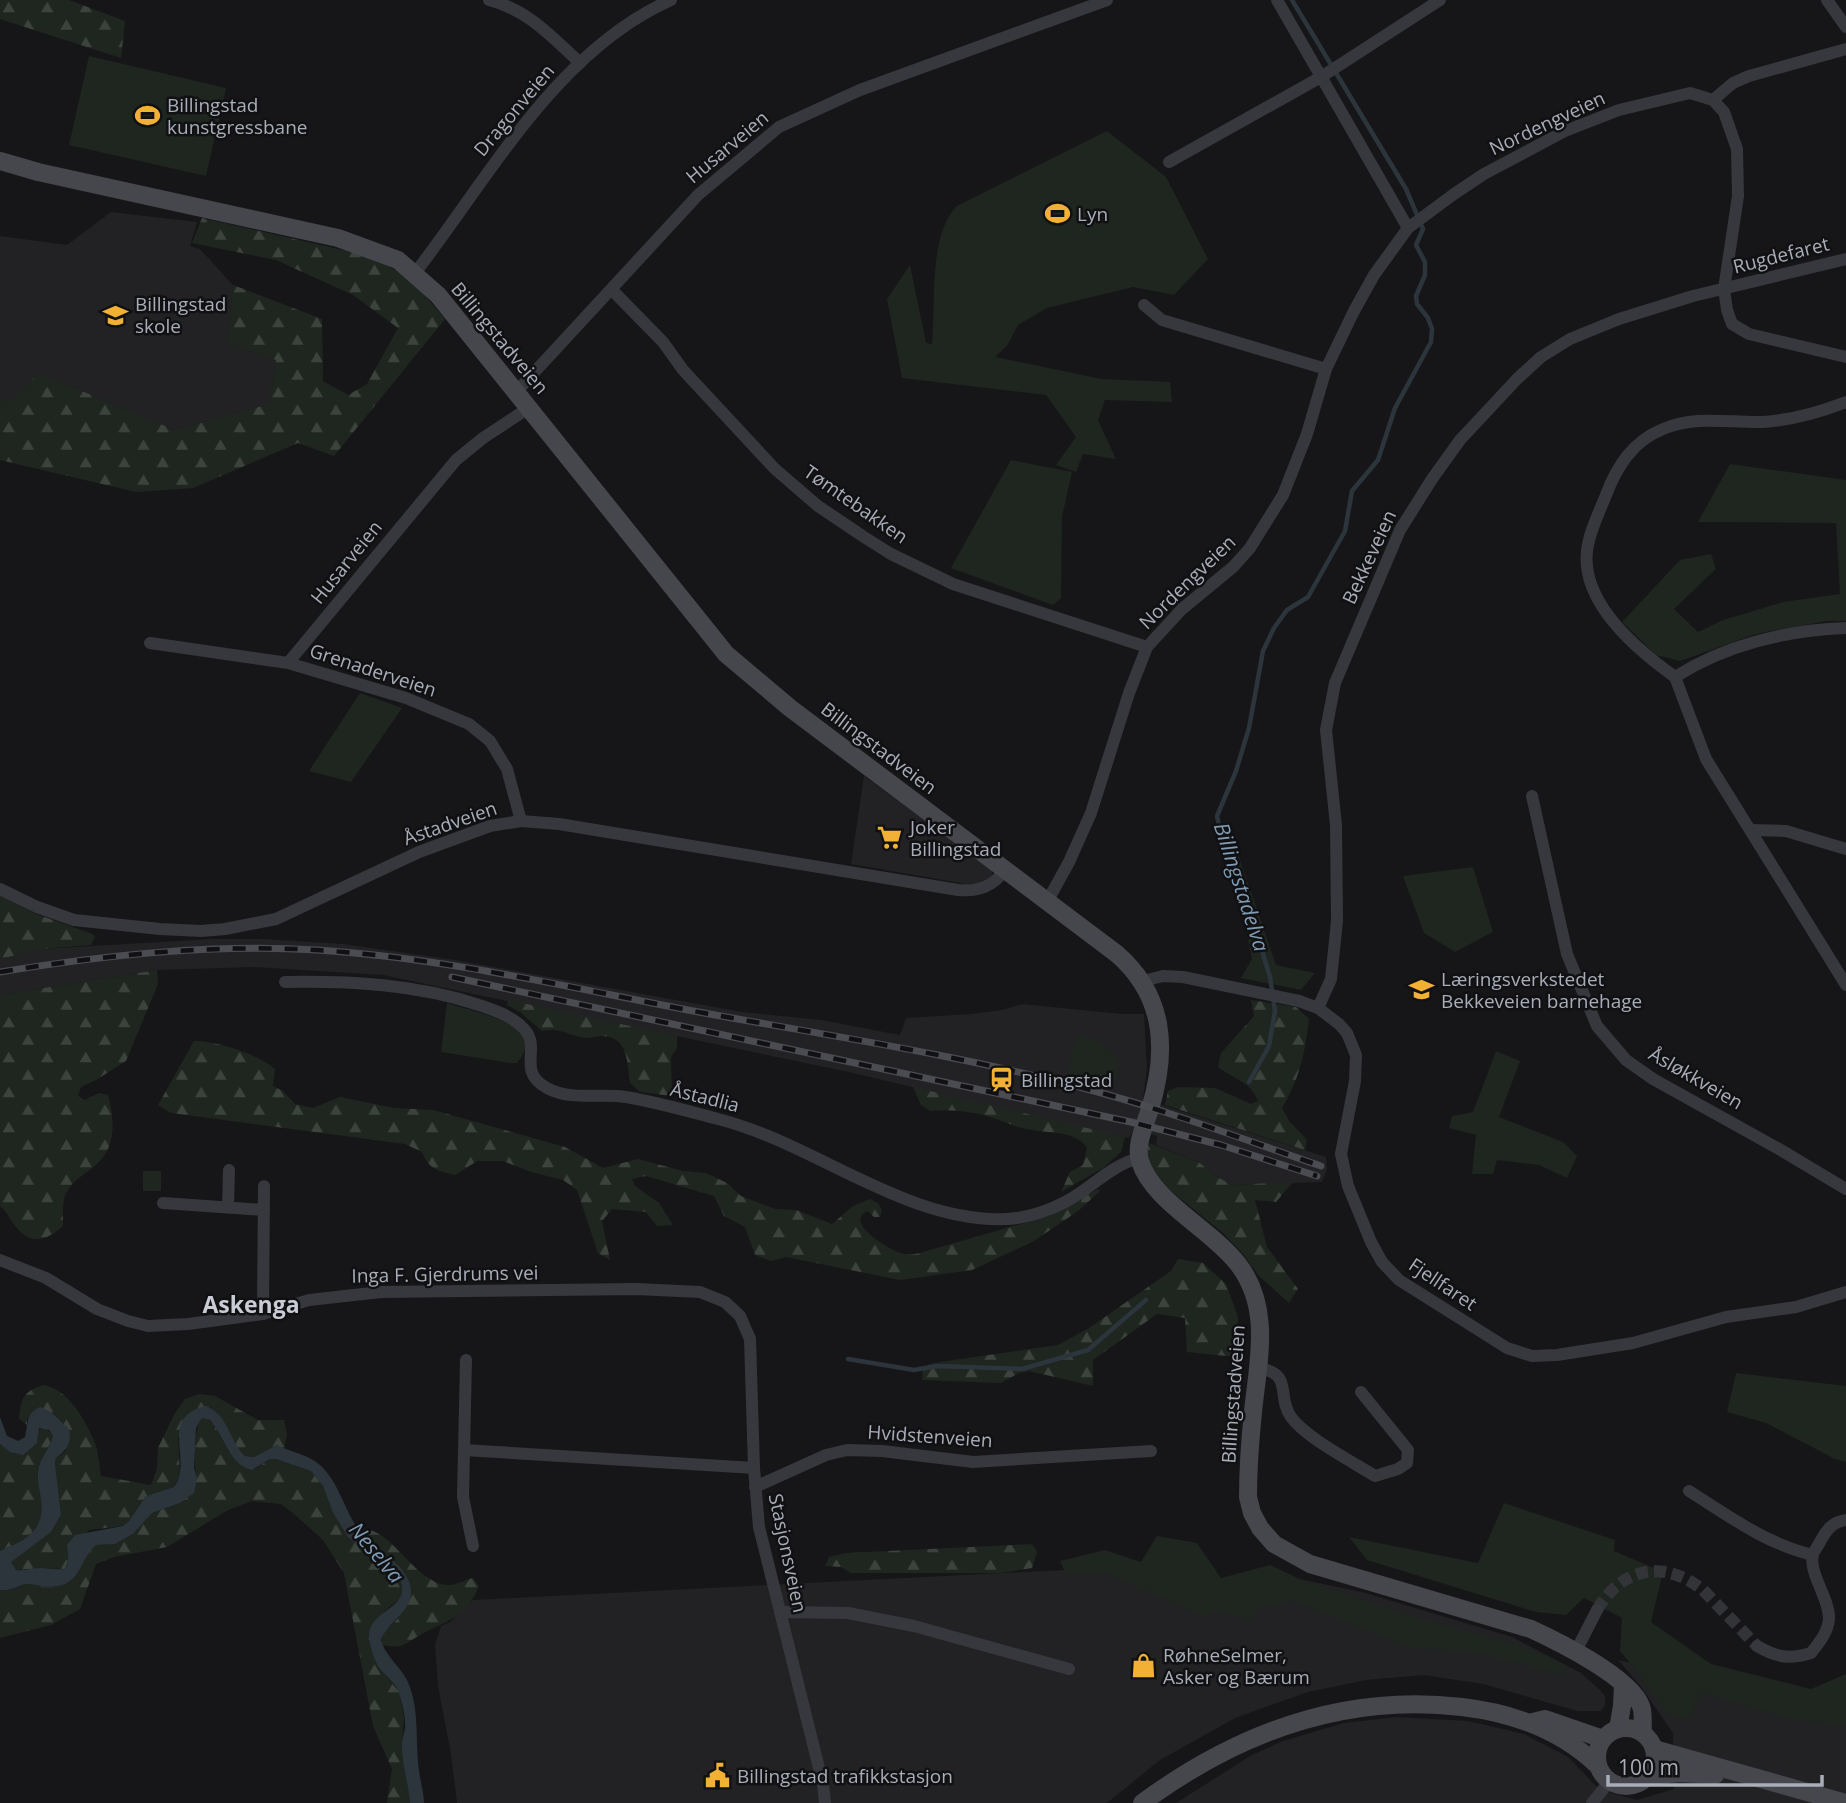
<svg xmlns="http://www.w3.org/2000/svg" width="1846" height="1803" font-family="'Open Sans',sans-serif">
<style>
.built{fill:#222225}
.green{fill:#1e261f}
.forest{fill:url(#forest-firs)}
.water{fill:#2c353c}
.lines{fill:none;stroke-linecap:round;stroke-linejoin:round}
.stream{stroke:#2c353c;stroke-width:4.5}
.street-tunnel{stroke:#333438;stroke-width:12;stroke-dasharray:12 6;stroke-linecap:butt}
.street{stroke:#37383d;stroke-width:12}
.secondary{stroke:#45474d;stroke-width:18}
.rail-casing{stroke:#4a4c52;stroke-width:7}
.rail{stroke:#111113;stroke-width:4.5;stroke-dasharray:13;stroke-linecap:butt}
.labels{text-anchor:middle;stroke-width:5;stroke-linejoin:round;paint-order:stroke}
.poi-label{font-size:19px;fill:#a8adb8;stroke:#111113;text-anchor:start}
.street-label{font-size:19px;fill:#a8adb8;stroke:#111113}
.water-label{font-size:21px;font-style:italic;fill:#7f9bb3;stroke:#111113}
.quarter-label{font-size:23px;font-weight:bold;fill:#c9ccd4;stroke:#111113}
</style>
<defs>
<pattern id="forest-firs" width="22" height="20" patternUnits="userSpaceOnUse" patternTransform="scale(1.75)"><rect width="22" height="20" fill="#1e261f"/><path d="M5 1l3.5 6h-7zM16 11l3.5 6h-7z" fill="#3c433d"/></pattern>
</defs>
<rect width="100%" height="100%" fill="#161618"/>
<g class="built">
<polygon points="111,212 197,222 190,246 200,249 233,285 227,344 276,360 269,404 175,430 39,373 10,403 0,400 0,236 67,245"/>
<polygon points="864,776 992,870 992,877 977,883 966,884 851,864"/>
<polygon points="212,939 264,939 343,944 455,960 742,1012 821,1020 900,1035 906,1018 971,1014 1002,1010 1022,1004 1122,1014 1144,1014 1147,1068 1143,1099 1326,1157 1327,1169 1322,1182 1232,1185 1214,1175 1200,1163 1156,1145 1157,1136 1134,1130 1129,1138 1110,1134 849,1072 383,975 254,967 157,970 0,995 0,959 41,949"/>
<polygon points="1084,1569 1199,1583 1270,1573 1362,1592 1512,1637 1581,1673 1600,1690 1605,1696 1605,1705 1601,1711 1577,1711 1483,1684 1423,1675 1366,1680 1308,1692 1235,1718 1160,1760 1107,1803 457,1803 451,1754 438,1686 435,1645 441,1626 450,1622 473,1600"/>
<polygon points="1618,1660 1815,1703 1846,1696 1846,1803 1176,1803 1252,1755 1283,1741 1344,1723 1396,1717 1468,1721 1524,1734 1568,1757 1600,1790 1637,1800 1674,1789 1673,1733 1639,1684"/>
</g>
<g class="green">
<polygon points="89,56 226,88 206,176 69,145"/>
<path d="M1107,131L1166,177L1208,259L1174,295L1133,287L1047,308L1018,325L1007,346L995,357L1102,379L1170,382L1172,402L1105,400L1098,420L1116,459L1083,454L1076,472L1056,465L1076,437L1046,395L902,378L887,299L910,265L926,343L932,344C936,305 928,234 957,206Z"/>
<polygon points="1011,460 1072,472 1062,517 1061,598 1053,605 951,568"/>
<polygon points="1730,464 1846,480 1846,621 1827,621 1756,634 1680,661 1656,655 1622,622 1680,560 1711,554 1716,569 1674,609 1698,632 1723,620 1783,602 1840,594 1836,523 1698,522"/>
<polygon points="360,693 402,708 351,782 309,771"/>
<polygon points="1238,854 1276,965 1315,973 1301,990 1241,978 1252,959 1242,909 1224,855"/>
<polygon points="1473,867 1493,932 1455,952 1424,933 1403,876"/>
<path d="M447,1003C471,1011 551,1025 517,1063H510L441,1052Z"/>
<path d="M1077,1035C1101,1039 1125,1053 1116,1082L1109,1086L1067,1073Z"/>
<polygon points="1496,1051 1520,1061 1499,1117 1563,1142 1577,1156 1567,1178 1539,1165 1497,1160 1493,1174 1472,1174 1476,1135 1449,1128 1452,1116 1473,1112"/>
<rect x="143" y="1171" width="18" height="20"/>
<polygon points="1736,1373 1846,1386 1846,1462 1835,1459 1766,1423 1727,1412"/>
<polygon points="1504,1503 1615,1540 1614,1551 1663,1572 1651,1622 1711,1664 1811,1689 1846,1674 1846,1725 1796,1720 1701,1693 1689,1720 1666,1713 1643,1679 1620,1651 1622,1618 1584,1598 1566,1615 1536,1612 1367,1560 1349,1537 1478,1563"/>
<polygon points="1157,1536 1197,1543 1221,1578 1270,1565 1302,1580 1425,1620 1523,1646 1566,1665 1563,1675 1474,1652 1412,1648 1293,1601 1257,1608 1253,1621 1213,1610 1208,1618 1106,1573 1066,1574 1060,1561 1105,1550 1141,1562"/>
</g>
<g class="forest">
<polygon points="0,0 69,0 125,21 121,58 0,19"/>
<polygon points="202,218 373,257 413,281 445,319 334,456 298,443 193,488 136,492 0,460 0,400 10,402 39,373 175,430 269,404 276,360 227,344 233,285 322,319 323,381 348,395 367,384 398,328 353,295 276,260 192,243"/>
<polygon points="0,895 36,914 90,933 95,936 91,945 41,949 0,959"/>
<path d="M157,970L158,984L126,1061L96,1080L81,1087L78,1096L85,1100L99,1093L108,1095C114,1117 117,1145 98,1163C88,1173 74,1178 66,1193C62,1201 63,1217 63,1226C49,1239 32,1246 18,1229C11,1222 8,1212 0,1206V995Z"/>
<path d="M508,1000L677,1036V1048L671,1057L672,1096L640,1092L630,1083C627,1063 629,1037 602,1036C597,1036 591,1038 586,1038C569,1036 561,1027 542,1031L520,1012L507,1005Z"/>
<path d="M1251,1000L1296,1007L1309,1019C1305,1053 1300,1078 1282,1108L1289,1121L1307,1140L1305,1150L1165,1105L1168,1091L1178,1087L1215,1088L1251,1104L1258,1101C1251,1082 1234,1079 1218,1067L1221,1053L1254,1016Z"/>
<path d="M194,1041C218,1041 257,1054 275,1069L273,1086L283,1091L295,1104L313,1108L340,1097L394,1108L433,1110L565,1147L603,1168L638,1159L683,1171L706,1173L727,1183L741,1196L775,1209L796,1210L832,1224L853,1206L870,1199L878,1203L882,1210L880,1217H874L868,1211C842,1221 889,1250 901,1253C909,1256 916,1254 923,1252L1049,1216L1098,1189L1100,1191L1078,1211L1034,1241L972,1270L900,1280L786,1257L771,1261L755,1255L745,1227L724,1216L714,1196L646,1176L632,1179L635,1186L659,1203L673,1225L657,1226L646,1212L612,1209L602,1221L610,1260L598,1253L577,1190L563,1180L531,1172L503,1161H477L455,1175C437,1171 429,1169 422,1152L405,1144L171,1113L158,1105Z"/>
<path d="M913,1087L1125,1137L1121,1152L1103,1168L1061,1192L1070,1172L1083,1165L1087,1147C1072,1129 1047,1134 1026,1129C1014,1127 1002,1120 990,1117C971,1111 950,1109 930,1111L921,1105Z"/>
<polygon points="1149,1143 1200,1163 1214,1175 1232,1185 1293,1182 1276,1202 1255,1200 1267,1247 1298,1289 1289,1303 1258,1275 1244,1255 1223,1233 1171,1191 1153,1171 1146,1154"/>
<polygon points="1178,1259 1203,1263 1226,1284 1238,1317 1236,1357 1187,1352 1185,1318 1157,1314 1093,1360 1093,1386 1029,1371 1019,1373 1001,1383 922,1380 923,1367 934,1363 1058,1345 1089,1328 1171,1271"/>
<path d="M44,1385C69,1390 85,1420 95,1443C99,1453 99,1466 101,1476L151,1485L157,1469L158,1448L175,1413L185,1399L199,1394L215,1396L258,1420H284L287,1434L284,1450L277,1445L254,1457L245,1456C230,1442 226,1421 211,1407L178,1438L180,1475L174,1487L146,1496L129,1521L123,1526L89,1530L68,1551L70,1556L65,1569L42,1568L16,1570L11,1562L12,1559L51,1532L61,1515L55,1463L56,1458L66,1451L64,1424L51,1412L27,1419V1425L19,1419C21,1399 23,1391 44,1385Z"/>
<path d="M202,1418H206L214,1424L229,1452L255,1469L270,1459H276L311,1471L323,1486L333,1513L348,1537L400,1580C409,1604 389,1602 381,1616C376,1624 373,1633 370,1642L378,1665L399,1692L404,1717L402,1745L409,1779L410,1803H387L392,1769L373,1726L344,1573L323,1540L294,1514L281,1504L252,1501L228,1510L167,1547L114,1557L96,1564L80,1609L51,1625L0,1638V1590C11,1592 17,1585 27,1584C34,1584 42,1587 49,1587C82,1586 76,1565 96,1545L115,1544L133,1534L152,1513L180,1503L197,1478C193,1466 194,1428 202,1418Z"/>
<path d="M45,1427L53,1436C50,1448 39,1458 38,1472C37,1481 40,1490 41,1500C45,1532 25,1540 0,1551V1444L10,1452L38,1438L37,1431Z"/>
<path d="M358,1528C365,1529 373,1530 379,1534C401,1547 423,1587 451,1585C458,1584 466,1580 473,1578L479,1586C466,1618 449,1619 422,1634C403,1644 406,1649 382,1645C381,1627 393,1627 399,1616C404,1609 405,1583 406,1574Z"/>
<polygon points="1032,1544 1037,1552 1032,1568 1001,1573 851,1573 841,1567 825,1566 829,1557 846,1553"/>
</g>
<path class="water" d="M206,1406C228,1414 230,1442 245,1456L254,1457L277,1445C290,1452 310,1455 321,1466C341,1485 345,1515 363,1535C378,1552 410,1566 411,1591C412,1612 388,1621 381,1640C385,1656 401,1667 408,1682C420,1711 415,1740 419,1770C420,1781 424,1792 424,1803H410C409,1784 401,1762 402,1744C402,1739 404,1734 405,1728C406,1718 402,1701 398,1691C395,1683 387,1677 381,1670C375,1663 369,1645 369,1635C370,1609 412,1609 400,1580L348,1537L333,1513L323,1486L311,1471L276,1459H270L252,1470C229,1465 224,1435 210,1420L202,1418L196,1428L194,1468L197,1478L194,1493L180,1503L152,1513L133,1534L115,1544L96,1545C76,1565 82,1586 49,1587C42,1587 34,1584 27,1584C17,1585 11,1592 0,1590V1551C25,1540 45,1532 41,1500C40,1491 37,1481 38,1472C39,1458 50,1449 53,1436L49,1430L39,1428L37,1443L23,1455L10,1452L0,1444V1417L7,1436L18,1441L25,1437C28,1424 26,1413 40,1407L51,1412L69,1429C72,1443 67,1450 56,1458L55,1463L61,1515L51,1532L11,1562L16,1570C25,1571 32,1568 40,1568C49,1568 56,1570 65,1569C70,1560 68,1555 67,1545L75,1535L123,1526L129,1521L146,1496L174,1487C194,1462 157,1417 206,1406Z"/>
<g class="lines">
<g class="stream">
<polyline points="1249,1082 1269,1046 1275,1011 1270,977 1238,872 1222,838 1217,816 1236,771 1249,728 1263,651 1274,628 1287,610 1308,597 1345,531 1352,491 1378,460 1395,408 1431,342 1432,329 1428,318 1417,304 1416,296 1425,275 1425,262 1416,245 1423,229 1406,189 1292,0"/>
<polyline points="848,1359 914,1370 937,1366 1022,1369 1088,1350 1146,1300"/>
</g>
<path class="street-tunnel" d="M1597,1610C1622,1567 1664,1559 1703,1590L1757,1646"/>
<g class="street">
<path d="M489,0C528,10 551,36 580,63"/>
<polyline points="1277,0 1408,228"/>
<polyline points="1827,0 1846,27"/>
<polyline points="1713,100 1733,83 1749,76 1846,49"/>
<polyline points="1169,162 1321,77 1440,0"/>
<path d="M415,273C488,179 557,50 671,0"/>
<polyline points="612,290 663,342 683,370 775,469 818,506 864,537 891,554 953,584 1147,647"/>
<polyline points="1144,305 1162,320 1326,369"/>
<polyline points="517,391 698,195 779,127 860,90 1107,0"/>
<polyline points="150,643 288,663 406,698 469,724 490,741 507,769 521,821"/>
<polyline points="288,663 456,460 483,438 530,407"/>
<path d="M1675,677C1637,650 1581,603 1587,551C1589,532 1599,513 1606,495C1617,466 1633,441 1663,429C1697,415 1728,423 1763,422C1791,420 1820,412 1846,402"/>
<polyline points="1675,677 1706,759 1846,985"/>
<path d="M1675,677C1725,645 1787,630 1846,628"/>
<polyline points="1532,796 1567,954 1597,1026 1626,1060 1653,1079 1779,1149 1846,1189"/>
<polyline points="1750,830 1786,831 1846,849"/>
<path d="M0,889L37,907L74,920L160,929L201,931L225,929L276,919L419,852L490,826L521,821L559,824L958,890C979,892 993,886 1005,870"/>
<polyline points="1047,902 1069,862 1091,813 1129,693 1147,647 1182,609 1233,567 1250,548 1283,495 1307,434 1326,369 1354,311 1374,275 1408,228 1454,194 1484,174 1565,131 1619,110 1690,93 1713,100 1724,112 1737,149 1738,196 1724,289 1727,310 1732,324 1749,334 1846,357"/>
<polyline points="1143,981 1163,976 1183,977 1299,1001 1318,1008 1339,1024 1347,1033 1356,1055 1355,1081 1341,1154 1348,1186 1371,1242 1382,1262 1399,1280 1507,1348 1532,1356 1557,1355 1633,1343 1726,1317 1796,1307 1846,1292"/>
<path d="M285,982C351,981 416,984 479,1005C494,1010 509,1015 521,1026C545,1046 514,1070 547,1088C570,1101 601,1093 626,1097C656,1102 688,1111 718,1119C814,1143 906,1223 1006,1219C1031,1218 1060,1207 1080,1193C1099,1180 1116,1164 1139,1158"/>
<polyline points="1318,1008 1331,979 1337,921 1336,825 1326,730 1335,683 1400,530 1432,479 1460,440 1517,379 1541,357 1570,339 1619,319 1693,296 1846,259"/>
<polyline points="163,1203 264,1210"/>
<polyline points="228,1206 229,1170"/>
<polyline points="0,1260 46,1278 97,1309 128,1321 148,1326 188,1324 263,1314 309,1300 381,1292 636,1289 700,1292 725,1302 740,1316 750,1339 754,1468 759,1527 823,1784 825,1803"/>
<polyline points="263,1314 264,1186"/>
<polyline points="466,1360 463,1497 473,1546"/>
<path d="M1259,1368C1294,1374 1276,1396 1291,1417C1306,1438 1353,1462 1375,1476L1398,1469L1407,1463L1408,1450L1361,1392"/>
<polyline points="464,1450 754,1468"/>
<polyline points="755,1487 826,1455 847,1450 882,1451 973,1462 1151,1451"/>
<path d="M1689,1491C1729,1516 1766,1544 1813,1555"/>
<polyline points="780,1612 848,1613 914,1626 1069,1669"/>
<path d="M1757,1646C1776,1657 1789,1660 1811,1653C1819,1643 1828,1632 1829,1619C1830,1599 1808,1573 1813,1554C1815,1550 1819,1544 1821,1540C1827,1529 1833,1522 1846,1520"/>
<polyline points="1576,1651 1597,1610"/>
<polyline points="1592,1803 1609,1782"/>
</g>
<g class="secondary">
<path d="M0,161L38,172L338,238L398,260L438,295L726,654L790,708L1117,954C1165,996 1168,1050 1150,1109C1145,1125 1135,1145 1140,1161C1152,1201 1211,1229 1238,1264C1272,1308 1258,1361 1253,1412C1250,1441 1248,1469 1248,1497L1252,1513L1260,1528L1274,1544L1310,1564L1531,1629C1559,1642 1630,1677 1641,1706C1644,1713 1642,1724 1643,1733"/>
<polyline points="1533,1722 1545,1719 1603,1739"/>
<circle cx="1626" cy="1757" r="29"/>
<polyline points="1618,1729 1622,1706 1623,1685"/>
<polyline points="1654,1749 1846,1803"/>
<polyline points="1649,1776 1680,1773 1715,1775"/>
<path d="M1142,1803C1237,1733 1344,1693 1462,1707C1513,1713 1559,1729 1597,1765"/>
</g>
<defs>
<g id="rail">
<path d="M0,972C105,955 210,944 317,950C447,958 576,989 704,1013C831,1036 959,1055 1083,1088C1164,1109 1242,1139 1321,1166"/>
<polyline points="452,977 1131,1122 1221,1145 1317,1176"/>
</g>
</defs>
<use href="#rail" class="rail-casing"/>
<use href="#rail" class="rail"/>
</g>
<defs>
<symbol id="stadium-bare" viewBox="-9 -9 18 18"><path d="M0-5a6.5 5 0 1 0 0 10a6.5 5 0 1 0 0-10ZM-3.5-1.8h7v3.6h-7Z" fill="#f2b134" stroke="#111113" stroke-width="2.5" paint-order="stroke"/></symbol>
<symbol id="school-bare" viewBox="-9 -9 18 18"><path d="M0-5L7-2L0 1L-7-2ZM-4 1L0 2.5L4 1V4Q0 6-4 4Z" fill="#f2b134" stroke="#111113" stroke-width="2.5" paint-order="stroke"/></symbol>
<symbol id="supermarket-bare" viewBox="-9 -9 18 18"><path d="M-6-5.5h2.5l.6 2H6L4.5 2H-2.5L-4.4-4H-6ZM-1.5 3.2a1.3 1.3 0 1 0 .1 0ZM3 3.2a1.3 1.3 0 1 0 .1 0Z" fill="#f2b134" stroke="#111113" stroke-width="2.5" paint-order="stroke"/></symbol>
<symbol id="station-bare" viewBox="-9 -9 18 18"><path d="M-3-6H3Q5-6 5-4V2Q5 4 3 4L4.5 6H3L1.5 4h-3L-3 6H-4.5L-3 4Q-5 4-5 2V-4Q-5-6-3-6ZM-3.5-4v3h7v-3ZM-3.5 1v1.5H-2V1ZM2 1v1.5H3.5V1Z" fill="#f2b134" stroke="#111113" stroke-width="2.5" paint-order="stroke"/></symbol>
<symbol id="shop-bare" viewBox="-9 -9 18 18"><path d="M-5-2.5h2.3a2.7 3.5 0 0 1 5.4 0H5L5.5 6h-11ZM-1.5-2.5h3a1.5 2.3 0 0 0-3 0Z" fill="#f2b134" stroke="#111113" stroke-width="2.5" paint-order="stroke"/></symbol>
<symbol id="civic-bare" viewBox="-9 -9 18 18"><path d="M-.6-6.5H3V-4.5H.6V-3L4-1V1h2V6H-6V1h2V-1L-.6-3ZM-1.2 2.5V6h2.4V2.5Z" fill="#f2b134" stroke="#111113" stroke-width="2.5" paint-order="stroke"/></symbol>
</defs>
<g fill-rule="evenodd">
<use href="#stadium-bare" x="130" y="98" width="35" height="35"/>
<use href="#stadium-bare" x="1040" y="196" width="35" height="35"/>
<use href="#school-bare" x="98" y="298" width="35" height="35"/>
<use href="#supermarket-bare" x="872" y="820" width="35" height="35"/>
<use href="#school-bare" x="1404" y="972" width="35" height="35"/>
<use href="#station-bare" x="984" y="1062" width="35" height="35"/>
<use href="#shop-bare" x="1126" y="1648" width="35" height="35"/>
<use href="#civic-bare" x="700" y="1758" width="35" height="35"/>
</g>
<g class="labels">
<g class="poi-label">
<text x="167" y="112">Billingstad<tspan x="167" dy="22">kunstgressbane</tspan></text>
<text x="1077" y="221">Lyn</text>
<text x="135" y="311">Billingstad<tspan x="135" dy="22">skole</tspan></text>
<text x="910" y="834">Joker<tspan x="910" dy="22">Billingstad</tspan></text>
<text x="1441" y="986">Læringsverkstedet<tspan x="1441" dy="22">Bekkeveien barnehage</tspan></text>
<text x="1021" y="1087">Billingstad</text>
<text x="1163" y="1662">RøhneSelmer,<tspan x="1163" dy="22">Asker og Bærum</tspan></text>
<text x="737" y="1783">Billingstad trafikkstasjon</text>
</g>
<g class="street-label">
<text transform="translate(514 110) rotate(-50)" y="7">Dragonveien</text>
<text transform="translate(1547 123) rotate(-25)" y="7">Nordengveien</text>
<text transform="translate(727 147) rotate(-40)" y="7">Husarveien</text>
<text transform="translate(1781 255) rotate(-14)" y="7">Rugdefaret</text>
<text transform="translate(500 338) rotate(50)" y="7">Billingstadveien</text>
<text transform="translate(856 504) rotate(35)" y="7">Tømtebakken</text>
<text transform="translate(1369 557) rotate(-65)" y="7">Bekkeveien</text>
<text transform="translate(346 562) rotate(-51)" y="7">Husarveien</text>
<text transform="translate(1187 582) rotate(-44)" y="7">Nordengveien</text>
<text transform="translate(373 670) rotate(18)" y="7">Grenaderveien</text>
<text transform="translate(879 748) rotate(37)" y="7">Billingstadveien</text>
<text transform="translate(450 823) rotate(-19)" y="7">Åstadveien</text>
<text transform="translate(1696 1078) rotate(30)" y="7">Åsløkkveien</text>
<text transform="translate(705 1097) rotate(14)" y="7">Åstadlia</text>
<text transform="translate(445 1274) rotate(-1)" y="7">Inga F. Gjerdrums vei</text>
<text transform="translate(1443 1284) rotate(34)" y="7">Fjellfaret</text>
<text transform="translate(1233 1394) rotate(-86)" y="7">Billingstadveien</text>
<text transform="translate(930 1436) rotate(4)" y="7">Hvidstenveien</text>
<text transform="translate(788 1553) rotate(78)" y="7">Stasjonsveien</text>
</g>
<g class="water-label">
<text transform="translate(1241 887) rotate(72)" y="7">Billingstadelva</text>
<text transform="translate(376 1553) rotate(50)" y="7">Neselva</text>
</g>
<g class="quarter-label">
<text x="251" y="1313">Askenga</text>
</g>
</g>
<path d="M1608 1775v10h214v-10" fill="none" stroke="#a8adb8" stroke-width="3.5"/>
<text x="1618" y="1775" font-size="21" fill="#a8adb8" stroke="#111113" stroke-width="5" paint-order="stroke">100 m</text>
</svg>
